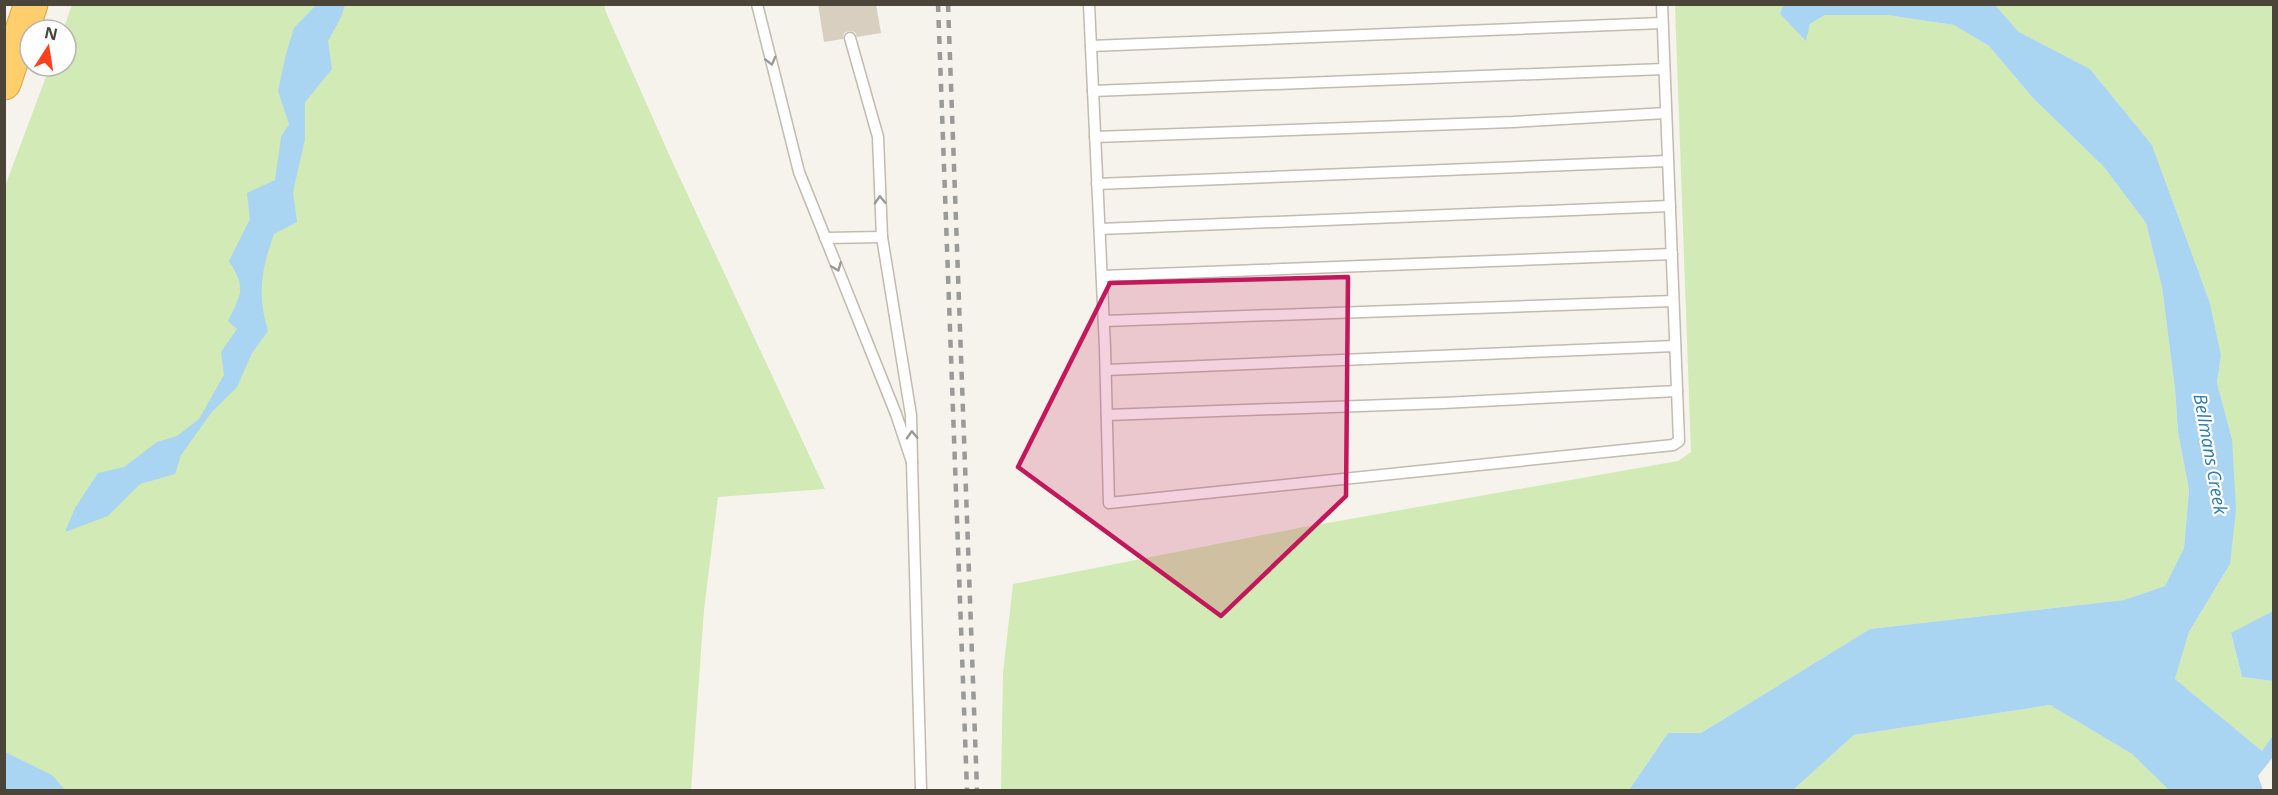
<svg xmlns="http://www.w3.org/2000/svg" width="2278" height="795" font-family="'Open Sans',sans-serif">
<style>
.green{fill:#d2eab5}
.water{fill:#a9d4f2}
.building{fill:#d8cfc1}
.lines{fill:none;stroke-linecap:round;stroke-linejoin:round}
.lane-casing{stroke:#c2bbae;stroke-width:13}
.highway-casing{stroke:#e0a43c;stroke-width:35}
.lane{stroke:#fff;stroke-width:10}
.highway{stroke:#ffcf6e;stroke-width:33}
.rail{stroke:#9a9a9a;stroke-width:4.5;stroke-dasharray:8 8;stroke-linecap:butt}
.oneway{stroke:#9c9892}
.marked{fill:#c2185b;fill-opacity:0.2;stroke:#c2185b;stroke-width:4.5;stroke-linejoin:round}
.labels{text-anchor:middle;stroke-width:4.5;stroke-linejoin:round;paint-order:stroke}
.water-label{font-size:18px;font-style:italic;fill:#2e7ab2;stroke:#fff}
</style>
<rect width="100%" height="100%" fill="#f6f3ec"/>
<g class="green">
<polygon points="72,5 605,5 605,10 671,159 825,489 718,497 704,610 691,790 5,790 4,189 50,66 66,66 66,30 63,30"/>
<polygon points="1675,5 1783,5 1780,14 1806,40 1810,24 1825,15 1887,15 1954,25 1989,46 2033,98 2104,167 2146,223 2162,287 2175,389 2178,432 2189,490 2184,548 2165,586 2124,600 1870,629 1701,733 1668,733 1629,790 1001,790 1003,673 1013,584 1299,528 1678,461 1691,452"/>
<polygon points="1995,5 2273,5 2273,611 2231,634 2242,677 2273,681 2273,735 2262,751 2175,679 2189,632 2230,564 2232,439 2217,383 2221,355 2210,303 2152,145 2090,69 2019,32"/>
<polygon points="2050,705 2132,754 2169,790 1793,790 1854,735"/>
</g>
<g class="water">
<path d="M316,5H345L341,17L328,41L332,69L305,102V139L293,192L297,222L274,234C261,271 257,293 268,331L252,353L237,387L211,413L181,455L175,474L140,484L108,516L65,532L75,508L98,473L124,467L157,442L177,436L199,419L224,375L221,352L237,329L228,321C242,293 246,288 229,261L250,219L247,193L275,180L281,137L289,124L278,91L286,54L294,28Z"/>
<polygon points="1783,5 1995,5 2019,32 2090,69 2152,145 2210,303 2221,355 2217,383 2232,439 2236,510 2230,564 2189,632 2175,679 2262,751 2273,735 2273,757 2258,776 2263,790 2169,790 2132,754 2050,705 1854,735 1793,790 1629,790 1668,733 1701,733 1870,629 2124,600 2165,586 2184,548 2189,490 2178,432 2175,389 2162,287 2146,223 2104,167 2033,98 1989,46 1954,25 1887,15 1825,15 1810,24 1806,41 1780,14"/>
<polygon points="2273,611 2273,681 2242,677 2231,633"/>
<polygon points="5,752 52,775 65,790 5,790"/>
</g>
<polygon class="building" points="818,4 876,4 881,33 857,37 855,32 849,31 844,33 843,39 824,42"/>
<g class="lines">
<defs>
<g id="lane">
<polyline points="757,4 799,172 896,414 912,462 911,415 882,237 878,137 850,38"/>
<polyline points="1089,4 1105,348 1109,503 1673,445 1679,441 1662,4"/>
<polyline points="1091,46 1662,23"/>
<polyline points="1093,91 1664,69"/>
<polyline points="1095,137 1513,122 1666,113"/>
<polyline points="1097,184 1668,161"/>
<polyline points="1100,229 1670,206"/>
<polyline points="825,238 882,237"/>
<polyline points="1102,276 1672,254"/>
<polyline points="1104,321 1673,301"/>
<polyline points="1106,370 1675,346"/>
<polyline points="1107,415 1443,403 1677,391"/>
<polyline points="912,462 921,790"/>
</g>
<polyline id="highway" points="4,83 31,4"/>
</defs>
<use href="#lane" class="lane-casing"/>
<use href="#highway" class="highway-casing"/>
<use href="#lane" class="lane"/>
<use href="#highway" class="highway"/>
<g class="rail">
<polyline points="938,4 967,790"/>
<polyline points="948,4 977,790"/>
</g>
</g>
<defs><path id="oneway-chevron" d="M-2-3.5L2.5 0L-2 3.5" fill="none" stroke-width="1.6" stroke-linecap="round" stroke-linejoin="round" transform="scale(1.5)"/></defs>
<g class="oneway">
<use href="#oneway-chevron" transform="translate(771 61) rotate(76)"/>
<use href="#oneway-chevron" transform="translate(880 200) rotate(-92)"/>
<use href="#oneway-chevron" transform="translate(837 267) rotate(68)"/>
<use href="#oneway-chevron" transform="translate(912 435) rotate(-92)"/>
</g>
<path class="marked" d="M1348,277L1346,496L1221,616L1018,467L1110,283Z"/>
<g class="labels">
<g class="water-label">
<text transform="translate(2210 454) rotate(80)" y="6">Bellmans Creek</text>
</g>
</g>
<rect width="2278" height="795" fill="none" stroke="#4b4439" stroke-width="12"/>
<g transform="translate(48 48) rotate(12)"><circle r="28" fill="#ffffff" stroke="#b7b4b0" stroke-width="1.5"/>
<path d="M0-4.5L10 22L0 15L-10 22Z" fill="#fc3f1d"/>
<text y="-9" font-size="16" font-weight="bold" text-anchor="middle" fill="#4b4439">N</text>
</g>
</svg>
